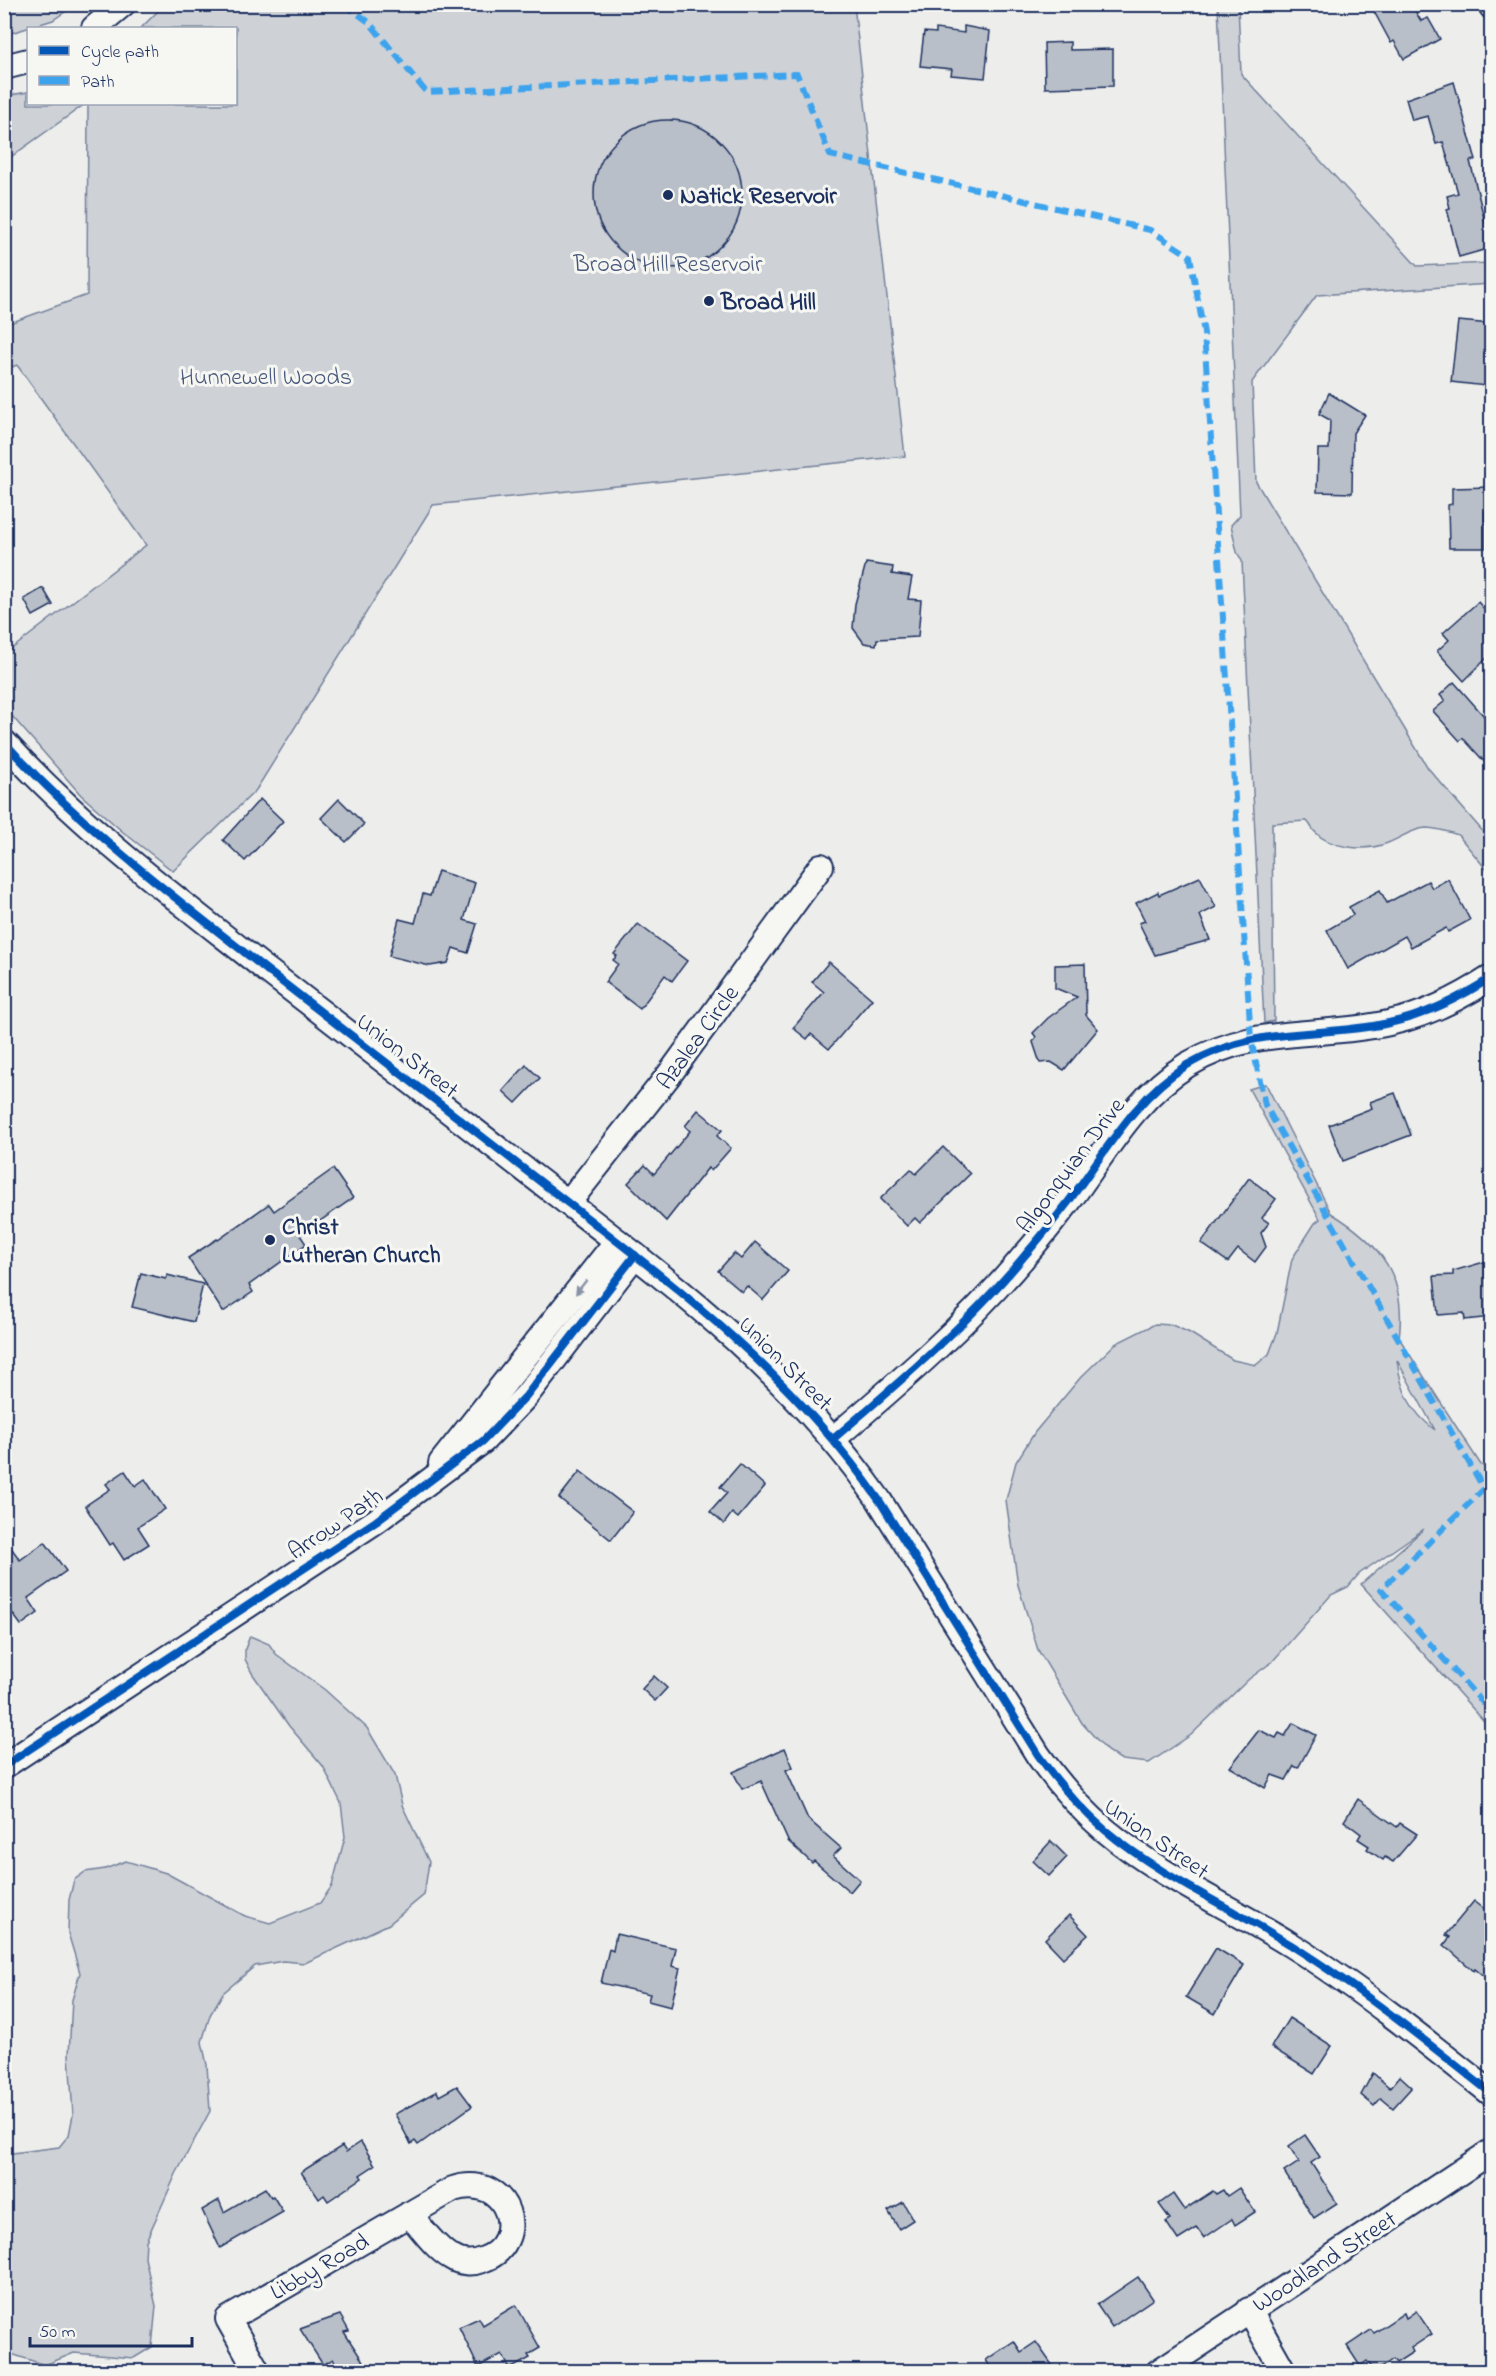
<svg xmlns="http://www.w3.org/2000/svg" width="1496" height="2376" font-family="'Indie Flower',sans-serif">
<style>
.green{fill:#ced2d7;stroke:#74809a;stroke-width:1.5;fill-rule:evenodd}
.building{fill:#b9bfc8;stroke:#1b2f5e;stroke-width:1.5}
.lines{fill:none;stroke-linecap:round;stroke-linejoin:round}
.minor-casing{stroke:#1b2f5e;stroke-width:28}
.minor{stroke:#f6f6f2;stroke-width:24}
.quiet{stroke:#3da3ed;stroke-width:6;stroke-dasharray:12 6;stroke-linecap:butt}
.cycleway-casing{stroke:#f6f6f2;stroke-width:11}
.cycleway{stroke:#0057b8;stroke-width:8}
.oneway{fill:#8892a8}
.poi-dot{fill:#1b2f5e;stroke:#f6f6f2;stroke-width:2}
.labels{text-anchor:middle;stroke-width:6;stroke-linejoin:round;paint-order:stroke}
.poi-label{font-size:24px;font-weight:bold;fill:#1b2f5e;stroke:#f6f6f2;text-anchor:start}
.park-label{font-size:24px;fill:#48587c;stroke:#f6f6f2}
.street-label{font-size:24px;fill:#1b2f5e;stroke:#f6f6f2}
</style>
<rect width="100%" height="100%" fill="#edeeec"/>
<filter id="ink" filterUnits="userSpaceOnUse"><feTurbulence type="fractalNoise" baseFrequency=".0167" numOctaves="2"/><feDisplacementMap in="SourceGraphic" scale="12" xChannelSelector="R" yChannelSelector="G"/><feConvolveMatrix kernelMatrix="1 2 1 2 8 2 1 2 1" color-interpolation-filters="sRGB"/></filter>
<g filter="url(#ink)">
<g class="green">
<polygon points="4,5 5,4 75,5 53,20 5,35"/>
<polygon points="164,5 854,5 905,456 433,505 256,790 173,871 123,832 81,795 4,707 5,654 146,545 17,365 5,370 4,325 87,295 88,104 236,104 236,28 141,28"/>
<path d="M1218,5H1238L1241,74L1417,266L1492,263L1491,284L1317,295L1252,382L1256,482L1428,768L1492,842L1491,875L1458,835C1449,832 1436,828 1426,828C1409,829 1398,841 1382,845C1363,851 1330,848 1315,832C1312,829 1310,824 1307,821L1272,823L1274,1021L1264,1023L1242,561L1237,552L1231,525L1240,515Z"/>
<polygon points="28,92 28,104 85,104 5,161 5,96"/>
<path d="M1266,1084L1331,1213C1382,1244 1407,1278 1399,1338L1481,1465L1491,1470V1729L1361,1584L1424,1529L1359,1574L1348,1587L1331,1595L1272,1662L1249,1679L1191,1735L1149,1763L1122,1760L1107,1751L1082,1723L1038,1650L1018,1585L1006,1500L1016,1462L1035,1432L1081,1377L1115,1344L1155,1324L1172,1325L1190,1333L1233,1360L1256,1365L1269,1354L1277,1333L1292,1259L1315,1223L1320,1219L1249,1089ZM1397,1360L1435,1430C1410,1411 1401,1391 1397,1360Z"/>
<polygon points="250,1636 269,1644 276,1654 325,1690 367,1728 395,1775 402,1805 429,1862 424,1895 389,1924 305,1963 283,1961 255,1966 223,1993 210,2015 202,2042 207,2065 210,2111 176,2174 146,2241 145,2258 156,2306 152,2347 134,2358 74,2353 45,2365 5,2352 5,2154 59,2147 69,2135 73,2115 69,2055 72,2000 80,1973 68,1933 69,1900 74,1880 85,1872 105,1869 126,1861 166,1873 245,1916 270,1923 320,1903 332,1886 345,1837 341,1803 323,1766 289,1726 252,1673 245,1659 245,1649"/>
</g>
<g class="building">
<polygon points="1370,4 1411,4 1421,21 1428,18 1440,39 1404,59 1394,41 1391,43"/>
<polygon points="964,26 990,31 985,78 951,75 952,69 920,66 924,32 936,33 936,29 964,33"/>
<polygon points="1070,42 1070,50 1113,49 1113,86 1045,88 1044,43"/>
<polygon points="1454,82 1476,160 1470,161 1486,226 1491,225 1491,248 1459,257 1447,209 1450,208 1447,196 1458,193 1443,142 1436,144 1428,116 1412,120 1406,99"/>
<circle cx="668" cy="194" r="74"/>
<polygon points="1458,321 1491,324 1486,386 1451,382"/>
<polygon points="1329,393 1365,415 1353,433 1352,493 1317,492 1318,449 1329,449 1330,420 1319,414"/>
<polygon points="1491,487 1491,511 1485,511 1485,548 1449,548 1448,505 1452,504 1452,488"/>
<polygon points="866,563 893,567 892,574 912,577 908,599 921,600 918,637 877,639 876,645 864,643 853,628 855,604"/>
<polygon points="43,588 53,605 33,616 24,599"/>
<polygon points="1478,602 1491,617 1491,654 1464,681 1437,651 1449,640 1443,633"/>
<polygon points="1454,682 1491,724 1491,769 1463,738 1460,741 1433,711 1445,701 1440,695"/>
<polygon points="260,799 283,821 245,861 223,840"/>
<polygon points="339,799 364,824 346,842 321,818"/>
<polygon points="438,871 475,883 464,920 477,924 468,953 453,948 448,963 430,966 389,956 399,919 415,923 423,894 430,896"/>
<polygon points="1200,877 1216,907 1200,915 1210,940 1155,955 1139,923 1145,921 1136,903 1158,892 1159,895"/>
<polygon points="1448,879 1470,920 1448,932 1446,928 1411,947 1405,936 1348,969 1327,930 1353,915 1349,907 1380,890 1387,903 1428,881 1432,888"/>
<polygon points="638,924 687,961 672,981 665,975 640,1009 605,982 618,964 613,960 617,956 614,954"/>
<polygon points="829,962 872,999 829,1049 811,1034 807,1039 793,1028 824,992 812,982"/>
<polygon points="1085,964 1086,1015 1098,1029 1064,1070 1051,1062 1040,1063 1033,1042 1036,1037 1033,1033 1048,1018 1077,997 1055,988 1055,965"/>
<polygon points="526,1065 540,1078 516,1103 503,1091"/>
<polygon points="1395,1093 1411,1135 1343,1161 1329,1125 1372,1108 1370,1102"/>
<polygon points="698,1110 722,1130 717,1136 731,1148 711,1171 708,1168 666,1221 628,1183 645,1165 654,1174 690,1131 685,1126"/>
<polygon points="943,1147 970,1174 920,1223 915,1218 907,1226 880,1199 911,1169 916,1174"/>
<polygon points="333,1169 353,1198 300,1235 306,1244 249,1285 253,1292 223,1312 188,1258 217,1239 218,1240 269,1204 274,1211"/>
<polygon points="1249,1178 1276,1199 1262,1218 1269,1223 1261,1233 1266,1247 1255,1262 1238,1249 1228,1262 1201,1243"/>
<polygon points="755,1242 788,1271 763,1300 747,1286 742,1292 718,1271 734,1253 741,1259"/>
<polygon points="1491,1260 1491,1317 1465,1320 1464,1313 1438,1315 1434,1276 1453,1275 1453,1271"/>
<polygon points="141,1273 166,1279 167,1275 203,1284 194,1322 132,1307"/>
<polygon points="740,1464 765,1486 738,1518 732,1513 724,1524 710,1512 727,1493 720,1487"/>
<polygon points="125,1471 135,1486 145,1479 165,1509 138,1527 149,1544 124,1560 113,1543 110,1545 85,1506 110,1489 106,1484"/>
<polygon points="580,1471 633,1512 611,1540 559,1498"/>
<polygon points="4,1538 20,1560 45,1542 66,1571 28,1598 38,1613 21,1625 4,1602"/>
<polygon points="654,1676 667,1688 655,1701 642,1689"/>
<polygon points="1293,1723 1316,1735 1298,1768 1294,1766 1286,1780 1272,1775 1265,1788 1230,1767 1259,1730 1276,1738 1279,1733 1285,1736"/>
<polygon points="785,1748 793,1767 786,1770 808,1819 841,1848 833,1856 860,1880 850,1892 814,1861 812,1863 788,1841 761,1781 742,1789 733,1772"/>
<polygon points="1358,1799 1397,1827 1400,1823 1417,1834 1393,1862 1385,1857 1383,1860 1367,1849 1369,1846 1358,1839 1361,1834 1344,1821"/>
<polygon points="1051,1841 1067,1857 1049,1876 1033,1861"/>
<polygon points="1474,1901 1491,1914 1491,1982 1475,1969 1474,1971 1444,1945 1450,1937 1446,1935"/>
<polygon points="1069,1915 1088,1935 1063,1958 1045,1939"/>
<polygon points="616,1934 676,1948 672,1966 680,1968 671,2007 648,2001 650,1994 601,1983 609,1949 613,1951"/>
<polygon points="1216,1948 1244,1965 1215,2014 1186,1997"/>
<polygon points="1289,2018 1332,2046 1314,2074 1271,2047"/>
<polygon points="1373,2073 1390,2088 1400,2076 1412,2087 1393,2108 1381,2098 1374,2106 1361,2095"/>
<polygon points="457,2086 472,2106 418,2145 415,2141 411,2144 395,2114 437,2091 439,2096"/>
<polygon points="1305,2135 1320,2157 1311,2163 1337,2203 1314,2218 1284,2172 1299,2162 1289,2146"/>
<polygon points="361,2142 375,2165 360,2175 362,2178 328,2201 324,2195 319,2199 301,2172 342,2146 346,2152"/>
<polygon points="265,2188 271,2197 273,2196 283,2212 220,2248 202,2210 219,2200 224,2212"/>
<polygon points="1239,2188 1255,2212 1235,2225 1232,2219 1204,2238 1197,2228 1178,2240 1166,2222 1170,2219 1159,2204 1173,2194 1184,2210 1213,2191 1216,2194 1223,2190 1227,2196"/>
<polygon points="903,2202 913,2220 899,2229 888,2211"/>
<polygon points="1138,2277 1153,2299 1112,2327 1097,2305"/>
<polygon points="516,2305 540,2348 528,2355 530,2358 510,2369 502,2354 478,2367 459,2327 479,2318 483,2325"/>
<polygon points="1416,2311 1432,2334 1411,2348 1413,2352 1396,2363 1393,2359 1375,2372 1367,2361 1360,2366 1347,2346 1371,2330 1374,2333 1404,2313 1406,2318"/>
<polygon points="340,2315 349,2331 344,2332 370,2372 341,2372 333,2359 323,2365 300,2329"/>
<polygon points="1014,2341 1021,2352 1036,2342 1057,2372 993,2372 986,2360"/>
</g>
<g class="lines">
<defs>
<g id="minor">
<polyline points="1490,4 1492,7"/>
<polyline points="94,28 123,4"/>
<polyline points="4,67 28,61"/>
<path d="M4,742C83,829 177,899 268,971C368,1049 468,1126 568,1203C687,1295 792,1376 879,1500L1038,1755C1058,1783 1079,1808 1105,1830C1161,1877 1229,1906 1291,1945C1361,1989 1427,2042 1492,2094"/>
<polyline points="568,1203 669,1075 821,866"/>
<path d="M833,1439C901,1381 969,1323 1026,1254C1041,1237 1055,1219 1069,1201C1105,1153 1134,1098 1187,1065C1256,1024 1317,1039 1389,1023C1427,1015 1460,998 1492,977"/>
<polyline points="441,1463 617,1241"/>
<polyline points="4,1766 376,1521 483,1441 526,1396 635,1255"/>
<polyline points="1249,2310 1284,2372"/>
<path d="M258,2372L228,2319L453,2189C510,2171 531,2244 482,2260C472,2264 460,2263 451,2257C435,2248 422,2228 409,2214"/>
<polyline points="1158,2372 1492,2151"/>
</g>
</defs>
<use href="#minor" class="minor-casing"/>
<use href="#minor" class="minor"/>
<polyline class="quiet" points="344,4 369,22 426,92 797,74 830,155 1150,230 1190,256 1204,333 1251,1039 1265,1105 1484,1489 1381,1589 1492,1713"/>
<defs>
<g id="cycleway">
<path d="M4,742C83,829 177,899 268,971C368,1049 468,1126 568,1203C687,1295 792,1376 879,1500L1038,1755C1058,1783 1079,1808 1105,1830C1161,1877 1229,1906 1291,1945C1361,1989 1427,2042 1492,2094"/>
<path d="M833,1439C901,1381 969,1323 1026,1254C1041,1237 1055,1219 1069,1201C1105,1153 1134,1098 1187,1065C1256,1024 1317,1039 1389,1023C1427,1015 1460,998 1492,977"/>
<polyline points="4,1766 376,1521 483,1441 526,1396 635,1255"/>
</g>
</defs>
<use href="#cycleway" class="cycleway-casing"/>
<use href="#cycleway" class="cycleway"/>
</g>
<defs><path id="oneway-solid" d="M-6-.8H1V-3.2L6.5 0L1 3.2V.8H-6Z" transform="scale(1.5)"/></defs>
<use class="oneway" href="#oneway-solid" transform="translate(581 1287) rotate(128)"/>
</g>
<g class="poi-dot">
<circle cx="668" cy="195" r="6"/>
<circle cx="709" cy="301" r="6"/>
<circle cx="270" cy="1240" r="6"/>
</g>
<g class="labels">
<g class="poi-label">
<text x="680" y="203">Natick Reservoir</text>
<text x="721" y="309">Broad Hill</text>
<text x="282" y="1234">Christ<tspan x="282" dy="28">Lutheran Church</tspan></text>
</g>
<g class="park-label">
<text x="668" y="271">Broad Hill Reservoir</text>
<text x="266" y="384">Hunnewell Woods</text>
</g>
<g class="street-label">
<text transform="translate(697 1037) rotate(-54)" y="8">Azalea Circle</text>
<text transform="translate(408 1055) rotate(38)" y="8">Union Street</text>
<text transform="translate(1070 1165) rotate(-53)" y="8">Algonquian Drive</text>
<text transform="translate(786 1363) rotate(45)" y="8">Union Street</text>
<text transform="translate(335 1523) rotate(-34)" y="8">Arrow Path</text>
<text transform="translate(1157 1838) rotate(35)" y="8">Union Street</text>
<text transform="translate(1324 2261) rotate(-33)" y="8">Woodland Street</text>
<text transform="translate(319 2266) rotate(-30)" y="8">Libby Road</text>
</g>
</g>
<rect width="1496" height="2376" fill="none" stroke="#f6f6f2" stroke-width="24"/>
<rect x="12" y="12" width="1472" height="2352" fill="none" stroke="#1b2f5e" stroke-width="2" filter="url(#ink)"/>
<rect x="27" y="27" width="210" height="78" fill="#f6f6f2" stroke="#9ea6b7" stroke-width="1.5"/>
<rect x="39" y="46" width="30" height="9" fill="#0057b8" stroke="#9ea6b7" stroke-width="1.5"/>
<text x="81" y="57" font-size="18" fill="#1b2f5e">Cycle path</text>
<rect x="39" y="76" width="30" height="9" fill="#3da3ed" stroke="#9ea6b7" stroke-width="1.5"/>
<text x="81" y="87" font-size="18" fill="#1b2f5e">Path</text>
<path d="M30 2337v9h162v-9" fill="none" stroke="#1b2f5e" stroke-width="3"/>
<text x="39" y="2337" font-size="18" fill="#1b2f5e" stroke="#f6f6f2" stroke-width="4.5" paint-order="stroke">50 m</text>
</svg>
